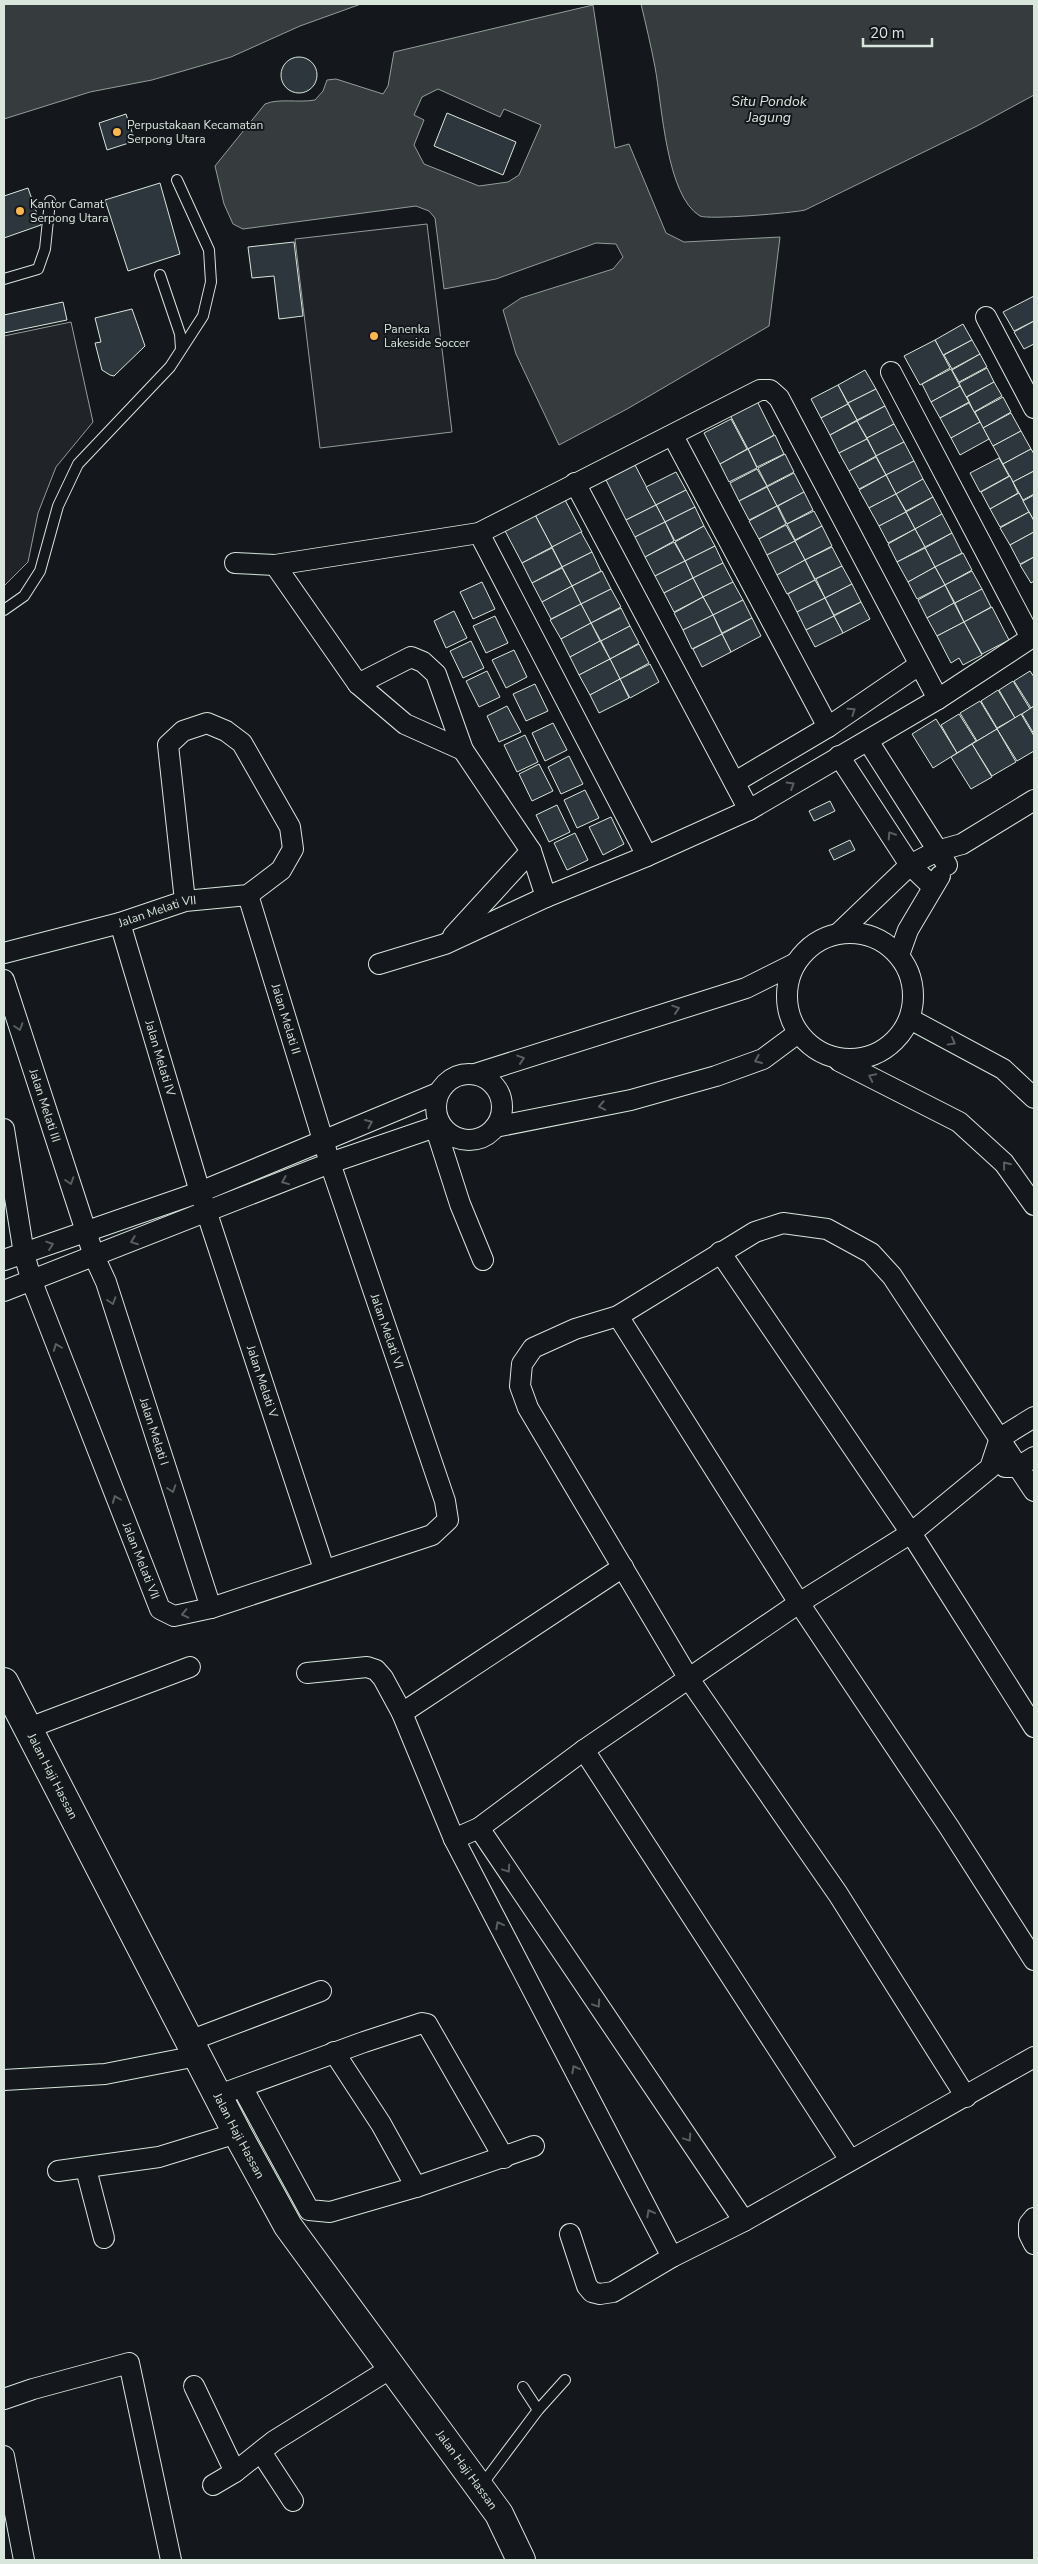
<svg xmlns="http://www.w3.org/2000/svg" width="1038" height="2564" font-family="'Nunito Sans',sans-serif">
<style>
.green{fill:#202428;stroke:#939e99}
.water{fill:#363b3e;stroke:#939e99}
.pier{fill:#14181c;stroke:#939e99}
.building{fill:#2c363c;stroke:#d8e6dc}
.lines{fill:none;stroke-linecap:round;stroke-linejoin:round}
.lane-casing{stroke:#d8e6dc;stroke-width:12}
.street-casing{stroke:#d8e6dc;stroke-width:22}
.secondary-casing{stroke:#d8e6dc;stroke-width:30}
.lane{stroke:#14181c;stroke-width:10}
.street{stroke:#14181c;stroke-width:20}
.secondary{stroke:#14181c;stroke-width:28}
.oneway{stroke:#59605f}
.poi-dot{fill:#ffb74d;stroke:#14181c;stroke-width:2}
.labels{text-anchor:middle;stroke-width:4;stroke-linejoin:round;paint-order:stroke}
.poi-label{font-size:12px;fill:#d8e6dc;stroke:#14181c;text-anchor:start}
.street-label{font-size:12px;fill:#d8e6dc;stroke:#14181c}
.water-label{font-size:14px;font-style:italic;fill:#d8e6dc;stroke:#14181c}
</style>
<rect width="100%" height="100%" fill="#14181c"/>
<g class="green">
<polygon points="427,224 452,432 320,448 295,239"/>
<polygon points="71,322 93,422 56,467 38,513 28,562 4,586 4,336"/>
</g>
<g class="water">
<polygon points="4,4 361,4 300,26 231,57 152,80 90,92 4,119"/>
<path d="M641,4H1034V95L977,126L805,210C793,213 708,220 700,216C666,196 662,104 655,67C651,46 646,25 641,4Z"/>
<path d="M593,5L615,148L629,144L666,233L684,242L780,237L769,326L627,409L559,445L516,354L503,310L521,298L613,269L623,257L616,244L596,243L496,279L444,289L435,218L429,211L416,206L243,229L233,224L224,204L215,166L265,104C279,98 298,103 315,100L323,91L327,80L336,79L383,94L388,86L394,52Z"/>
</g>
<polygon class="pier" points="438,89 500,117 504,109 541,125 519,175 508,182 479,186 424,164 414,145 424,120 414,115 422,97"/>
<g class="building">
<circle cx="299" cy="75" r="18"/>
<polygon points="447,113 516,142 503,175 434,146"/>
<polygon points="126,114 135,141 107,150 99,123"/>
<polygon points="160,183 180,254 128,271 105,200"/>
<polygon points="28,188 41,225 4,238 4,196"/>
<polygon points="294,242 303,316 279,319 274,276 252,278 248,247"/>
<polygon points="1034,296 1034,321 1014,331 1003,312"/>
<polygon points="63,302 67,320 4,333 4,315"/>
<polygon points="132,309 145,346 114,376 110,375 102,370 95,343 101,342 95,318"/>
<polygon points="1034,321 1034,344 1024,349 1014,332"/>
<polygon points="963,324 972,340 943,355 935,340"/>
<polygon points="935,340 950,368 920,385 904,356"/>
<polygon points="972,340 980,354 952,369 944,355"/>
<polygon points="980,354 987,367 959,382 952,370"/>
<polygon points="987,368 994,382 966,397 959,383"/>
<polygon points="951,369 960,386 931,402 922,384"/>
<polygon points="865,370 876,389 848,403 838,385"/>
<polygon points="994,382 1002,396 974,412 967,397"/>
<polygon points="838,385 848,404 821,418 811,399"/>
<polygon points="960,386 969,402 940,418 931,402"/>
<polygon points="876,389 885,406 857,420 848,403"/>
<polygon points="1003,397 1011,412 983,428 975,412"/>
<polygon points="757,401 774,435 748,449 730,415"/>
<polygon points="969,403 980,422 951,438 940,418"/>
<polygon points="848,404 857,420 830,435 821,418"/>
<polygon points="885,406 894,424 867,438 857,421"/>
<polygon points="1011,413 1021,431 993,446 983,428"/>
<polygon points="731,419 747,449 720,464 704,433"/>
<polygon points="857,421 867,439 839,453 830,435"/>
<polygon points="980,422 989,439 960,455 951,438"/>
<polygon points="894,424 904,442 876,456 867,438"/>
<polygon points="1021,431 1031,449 1003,464 993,446"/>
<polygon points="775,435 784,454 757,467 748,449"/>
<polygon points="867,439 876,456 849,471 839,453"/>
<polygon points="904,442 914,461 886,475 876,456"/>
<polygon points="748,449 757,468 729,482 720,464"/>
<polygon points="1031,449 1034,454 1034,471 1013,482 1003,464"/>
<polygon points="785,454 794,472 767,486 758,468"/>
<polygon points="876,457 886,475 859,489 849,471"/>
<polygon points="999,458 1009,476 980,492 970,473"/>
<polygon points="914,461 923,479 896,494 886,475"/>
<polygon points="635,465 656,505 626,520 606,480"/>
<polygon points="757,469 767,486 739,501 730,483"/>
<polygon points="1034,471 1034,494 1023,500 1013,482"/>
<polygon points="676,472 686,490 656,505 646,487"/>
<polygon points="794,473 804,492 777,506 767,487"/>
<polygon points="886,475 896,494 869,508 859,490"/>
<polygon points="1010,476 1018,493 990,509 981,492"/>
<polygon points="923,479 933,497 906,511 896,494"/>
<polygon points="767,487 777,506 749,520 739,501"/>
<polygon points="686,490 695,507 665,522 656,505"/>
<polygon points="804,492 813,510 787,524 778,506"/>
<polygon points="1019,493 1029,512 1000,527 990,509"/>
<polygon points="896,494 906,512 879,526 869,508"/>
<polygon points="1034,495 1034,518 1033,519 1023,501"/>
<polygon points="933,497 942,514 915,529 906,512"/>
<polygon points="564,498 582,532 552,547 534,513"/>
<polygon points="656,505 665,522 635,537 626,520"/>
<polygon points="777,506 786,524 759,539 749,521"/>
<polygon points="695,507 704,526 675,541 665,522"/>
<polygon points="814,511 822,526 795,540 787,524"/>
<polygon points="906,512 915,529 888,543 879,526"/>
<polygon points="1029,512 1034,521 1034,532 1010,545 1000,528"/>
<polygon points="534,513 552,547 522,563 504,529"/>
<polygon points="942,514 952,533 925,547 915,529"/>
<polygon points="665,522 674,541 645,557 635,537"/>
<polygon points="786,525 795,541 767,555 759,539"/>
<polygon points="704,526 715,546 685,561 675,542"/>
<polygon points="822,526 832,546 805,560 795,541"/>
<polygon points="915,529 925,547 897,562 888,544"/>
<polygon points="581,532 592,552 562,567 552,547"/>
<polygon points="1034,532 1034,557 1020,564 1010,545"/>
<polygon points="952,533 962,553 935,567 925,548"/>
<polygon points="795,541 805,560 777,575 767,555"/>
<polygon points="674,542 685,561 655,576 645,557"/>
<polygon points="715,546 723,563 693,578 685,561"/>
<polygon points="832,547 842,566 815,579 805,560"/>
<polygon points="552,548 562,567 532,583 522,563"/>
<polygon points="925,548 935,567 908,582 897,562"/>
<polygon points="592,552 601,571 572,586 562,567"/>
<polygon points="963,553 972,570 945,585 935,567"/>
<polygon points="1034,557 1034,581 1031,583 1020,565"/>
<polygon points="805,560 815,580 787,594 777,575"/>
<polygon points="685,561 693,578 664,593 655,576"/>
<polygon points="723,563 733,582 703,597 693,578"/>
<polygon points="842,566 852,584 825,598 816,579"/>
<polygon points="935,567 945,585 917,599 908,582"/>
<polygon points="562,568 572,586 542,602 532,583"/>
<polygon points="602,571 611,589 581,604 572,586"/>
<polygon points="972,571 982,589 955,603 945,585"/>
<polygon points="693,578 703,597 674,612 664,593"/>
<polygon points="815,580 825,598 797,612 788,594"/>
<polygon points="482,582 495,609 473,619 460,592"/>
<polygon points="733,582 743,600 713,615 703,597"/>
<polygon points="852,584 861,602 834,615 825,598"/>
<polygon points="945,585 954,603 927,618 918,600"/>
<polygon points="572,586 581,604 551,619 542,602"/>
<polygon points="611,589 621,607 591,623 581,604"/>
<polygon points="982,589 991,607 964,622 955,603"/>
<polygon points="703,597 713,615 683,630 674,613"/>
<polygon points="825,598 834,616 806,630 797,612"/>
<polygon points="743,600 752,618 722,633 713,615"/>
<polygon points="861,602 870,619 843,633 834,616"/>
<polygon points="954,603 964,622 937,636 927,618"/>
<polygon points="581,604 591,623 561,639 550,620"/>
<polygon points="992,607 1009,640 982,654 964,622"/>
<polygon points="621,608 630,626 601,641 591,623"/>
<polygon points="454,611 467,638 446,648 434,621"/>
<polygon points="713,615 722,634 692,649 683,630"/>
<polygon points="495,616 508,643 486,653 473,626"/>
<polygon points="834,616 843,633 815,647 806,630"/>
<polygon points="752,618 761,636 731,652 722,634"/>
<polygon points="964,622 982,655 963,665 959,658 951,663 937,636"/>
<polygon points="591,623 600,641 570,657 561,639"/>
<polygon points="630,626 639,643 610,659 601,641"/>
<polygon points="722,634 731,652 702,667 693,649"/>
<polygon points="471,641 484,668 463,678 450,651"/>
<polygon points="600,641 610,659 579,675 570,657"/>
<polygon points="639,644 649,663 620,679 610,659"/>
<polygon points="514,650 527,677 506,688 492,660"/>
<polygon points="610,659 620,679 590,695 579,675"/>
<polygon points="650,664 659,682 630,698 620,679"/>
<polygon points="487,671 500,697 479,707 466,681"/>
<polygon points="1030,671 1034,677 1034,706 1031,708 1014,681"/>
<polygon points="620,679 629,698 599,713 590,695"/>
<polygon points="1013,681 1030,709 1015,718 999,690"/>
<polygon points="535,684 548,711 526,721 513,694"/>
<polygon points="998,690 1015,718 997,728 981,701"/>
<polygon points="980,701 997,729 977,741 960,713"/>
<polygon points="507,706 521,732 499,742 487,716"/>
<polygon points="1034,706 1034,734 1022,714"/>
<polygon points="959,714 976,741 957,753 941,725"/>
<polygon points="1021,714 1034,736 1034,751 1017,761 997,729"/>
<polygon points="936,719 957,753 933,768 912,734"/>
<polygon points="553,723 567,750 545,761 532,733"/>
<polygon points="997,729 1016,762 992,776 972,744"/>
<polygon points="525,735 538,762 517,772 504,745"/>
<polygon points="972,744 992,777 971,789 951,757"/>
<polygon points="569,756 583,784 561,794 548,767"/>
<polygon points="539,764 553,791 532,801 519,774"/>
<polygon points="585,790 599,818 577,828 564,800"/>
<polygon points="830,801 835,811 814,821 809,811"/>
<polygon points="557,805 570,832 549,842 536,815"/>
<polygon points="611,817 624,844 603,855 589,827"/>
<polygon points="575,833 588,860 567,870 554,843"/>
<polygon points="850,840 855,850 834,860 829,850"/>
</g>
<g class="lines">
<defs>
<g id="lane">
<polyline points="160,275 180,334 181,349"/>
<polyline points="4,279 38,269 45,249 50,201"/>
<polyline points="4,610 24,596 40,571 58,506 78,464 170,367 203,316 211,282 209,250 177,180"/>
<polyline points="523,2387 538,2410"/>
<polyline points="481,2486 538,2410 565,2380"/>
</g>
<g id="street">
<polyline points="986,317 1034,408"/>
<polyline points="891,372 1031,638"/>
<polyline points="673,436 828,727"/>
<polyline points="575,483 749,810"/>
<polyline points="479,533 647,856"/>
<polyline points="235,563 275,565 479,533 760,390 770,390 779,398 938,699"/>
<polyline points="275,565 358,684 405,724 463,750"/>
<polyline points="358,684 411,657 423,662 436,674 463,750 531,851 546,897"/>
<polyline points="868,741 947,865"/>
<polyline points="839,756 910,865 932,886"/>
<polyline points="735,782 828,727 919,665"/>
<path id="s1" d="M120,923L200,1192L324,1569"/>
<circle cx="850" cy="996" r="63"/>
<polyline points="839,933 910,865 937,851 962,844 1034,800"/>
<polyline points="453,936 531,851"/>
<path id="s2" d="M4,953L120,923L185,901L248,895L281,870L293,849L290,827L242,743L226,731L207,723L183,731L168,745L185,901"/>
<polyline points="899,955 908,930 940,876"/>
<polyline points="379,964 445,944 546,897 647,856 749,810 938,699 1034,636"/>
<path id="s3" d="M4,980L94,1256L106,1282L211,1608"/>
<polyline points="910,1019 1003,1069 1034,1098"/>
<polyline points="839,1061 959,1122 1004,1163 1034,1205"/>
<circle cx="469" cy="1107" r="33"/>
<polyline points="475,1074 746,988 794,964"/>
<polyline points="435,1126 460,1204 483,1260"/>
<polyline points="495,1127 631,1100 716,1076 763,1059 798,1033"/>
<path id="s4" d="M4,1129L24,1254L32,1282L160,1609L174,1616L211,1608L432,1535L448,1520L445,1501L330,1163L248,895"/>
<polyline points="720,1252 911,1533 1034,1727"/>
<polyline points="4,1260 200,1192 438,1093"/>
<polyline points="4,1291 330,1163 441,1125"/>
<polyline points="618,1316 799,1603 949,1827 1034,1960"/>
<polyline points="1005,1467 1018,1467 1034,1457"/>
<polyline points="307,1673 367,1667 376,1670 383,1678 402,1713 454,1839 672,2257"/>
<polyline points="402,1713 623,1567"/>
<polyline points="26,1729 190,1667"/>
<polyline points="584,1750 850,2160"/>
<polyline points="479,1828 744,2221"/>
<polyline points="454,1839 479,1828 584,1750 799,1603 911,1533 990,1468 1000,1438 1034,1417"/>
<polyline points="189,2041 321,1991"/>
<polyline points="334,2052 381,2124 416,2187"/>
<polyline points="4,2080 105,2074 197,2056"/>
<polyline points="242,2087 309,2210 330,2212 416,2187 534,2146"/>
<polyline points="230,2091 364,2042 422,2023 427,2024 504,2158"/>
<polyline points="966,2097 838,1894 689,1679 528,1408 520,1386 522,1364 533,1348 575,1329 618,1316 755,1232 783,1223 827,1229 871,1253 892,1276 1034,1491"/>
<polyline points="86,2169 104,2238"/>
<polyline points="58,2171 159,2157 237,2133"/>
<polyline points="1034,2218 1029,2224 1029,2234 1034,2244"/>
<polyline points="570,2234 587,2286 592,2292 600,2294 613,2292 672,2257 744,2221 1034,2057"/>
<polyline points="194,2386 235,2472 213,2485"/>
<polyline points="4,2399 33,2389 129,2363 171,2560"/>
<polyline points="261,2452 293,2501"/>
<polyline points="4,2456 24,2560"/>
<polyline points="235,2472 274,2441 393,2367"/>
</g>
<g id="secondary">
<path id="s5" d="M4,1682L237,2133L288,2226L499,2514L521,2560"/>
</g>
</defs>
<use href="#lane" class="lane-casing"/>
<use href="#street" class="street-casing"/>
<use href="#secondary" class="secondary-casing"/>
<use href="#lane" class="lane"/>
<use href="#street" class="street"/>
<use href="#secondary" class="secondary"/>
</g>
<defs><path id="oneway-chevron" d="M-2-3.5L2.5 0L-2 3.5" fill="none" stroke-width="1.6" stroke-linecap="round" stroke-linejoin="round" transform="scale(1.25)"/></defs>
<g class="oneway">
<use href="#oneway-chevron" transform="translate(852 711) rotate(-34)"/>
<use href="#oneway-chevron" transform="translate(791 785) rotate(-31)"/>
<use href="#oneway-chevron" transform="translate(891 835) rotate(-123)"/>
<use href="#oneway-chevron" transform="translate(676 1009) rotate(-18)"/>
<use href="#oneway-chevron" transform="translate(19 1027) rotate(72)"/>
<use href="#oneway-chevron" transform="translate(952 1042) rotate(29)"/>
<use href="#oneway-chevron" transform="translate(521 1059) rotate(-18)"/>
<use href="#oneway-chevron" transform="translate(758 1060) rotate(157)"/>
<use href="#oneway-chevron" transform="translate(872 1077) rotate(-154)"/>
<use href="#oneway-chevron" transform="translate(602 1106) rotate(169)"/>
<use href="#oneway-chevron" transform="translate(369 1123) rotate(-23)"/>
<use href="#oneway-chevron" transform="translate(1006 1165) rotate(-129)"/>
<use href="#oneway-chevron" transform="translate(70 1181) rotate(72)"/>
<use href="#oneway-chevron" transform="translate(285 1181) rotate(158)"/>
<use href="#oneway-chevron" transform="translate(134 1241) rotate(159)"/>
<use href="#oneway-chevron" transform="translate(50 1245) rotate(-19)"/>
<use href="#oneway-chevron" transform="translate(112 1301) rotate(72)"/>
<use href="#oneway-chevron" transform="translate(57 1347) rotate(-111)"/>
<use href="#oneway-chevron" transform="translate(172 1489) rotate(72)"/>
<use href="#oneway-chevron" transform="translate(116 1499) rotate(-111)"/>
<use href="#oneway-chevron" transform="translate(185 1614) rotate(167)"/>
<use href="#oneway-chevron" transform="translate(507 1869) rotate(56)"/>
<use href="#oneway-chevron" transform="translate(499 1925) rotate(-118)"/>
<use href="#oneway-chevron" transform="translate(597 2004) rotate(56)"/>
<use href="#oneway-chevron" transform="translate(575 2069) rotate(-118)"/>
<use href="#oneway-chevron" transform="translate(688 2138) rotate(56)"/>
<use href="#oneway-chevron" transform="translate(650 2213) rotate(-118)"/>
</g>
<g class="poi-dot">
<circle cx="117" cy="132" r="5"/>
<circle cx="20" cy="211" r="5"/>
<circle cx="374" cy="336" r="5"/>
</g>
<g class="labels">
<g class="poi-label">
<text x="127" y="129">Perpustakaan Kecamatan<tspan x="127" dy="14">Serpong Utara</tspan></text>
<text x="30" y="208">Kantor Camat<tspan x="30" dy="14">Serpong Utara</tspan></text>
<text x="384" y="333">Panenka<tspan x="384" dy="14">Lakeside Soccer</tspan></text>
</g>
<g class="street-label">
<text dy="4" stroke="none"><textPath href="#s2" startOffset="159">Jalan Melati VII</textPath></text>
<text transform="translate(286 1019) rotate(73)" y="4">Jalan Melati II</text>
<text dy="4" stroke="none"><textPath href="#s1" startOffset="141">Jalan Melati IV</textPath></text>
<text dy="4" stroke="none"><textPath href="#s3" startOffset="132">Jalan Melati III</textPath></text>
<text transform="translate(387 1331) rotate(71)" y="4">Jalan Melati VI</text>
<text dy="4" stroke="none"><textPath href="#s1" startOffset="480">Jalan Melati V</textPath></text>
<text dy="4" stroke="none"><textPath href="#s3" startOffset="476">Jalan Melati I</textPath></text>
<text dy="4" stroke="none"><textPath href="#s4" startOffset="455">Jalan Melati VII</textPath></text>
<text dy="4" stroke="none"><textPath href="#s5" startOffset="106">Jalan Haji Hassan</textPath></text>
<text dy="4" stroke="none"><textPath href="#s5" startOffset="511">Jalan Haji Hassan</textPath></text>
<text dy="4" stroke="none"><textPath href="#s5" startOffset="916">Jalan Haji Hassan</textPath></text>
</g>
<g class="water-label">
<text x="769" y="106">Situ Pondok<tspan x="769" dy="16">Jagung</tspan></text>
</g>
</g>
<rect width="1038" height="2564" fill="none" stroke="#d8e6dc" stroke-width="10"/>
<path d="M863 38v8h69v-8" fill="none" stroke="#d8e6dc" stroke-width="2.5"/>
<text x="870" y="38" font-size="15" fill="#d8e6dc" stroke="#14181c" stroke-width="4" paint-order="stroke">20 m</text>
</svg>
